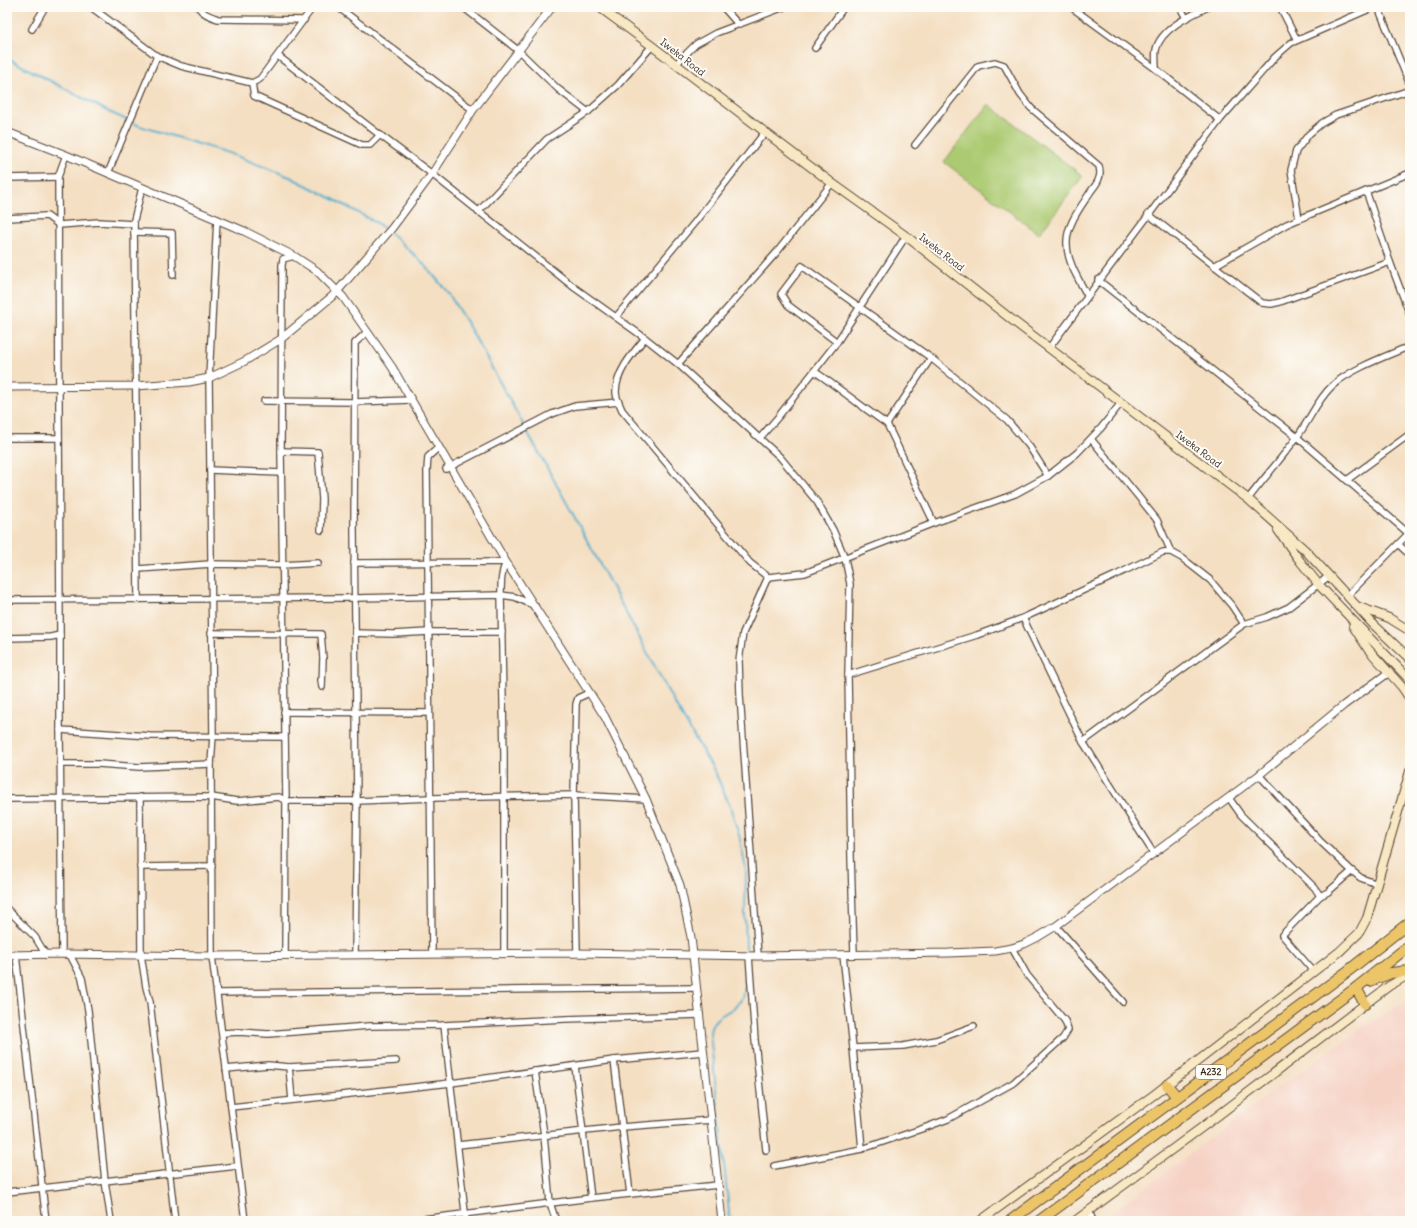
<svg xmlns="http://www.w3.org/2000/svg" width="1417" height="1228" font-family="Delius,sans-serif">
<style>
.built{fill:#f6d2c5}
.green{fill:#acca71;stroke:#747a48}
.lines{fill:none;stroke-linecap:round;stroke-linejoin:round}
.stream{stroke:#51aecf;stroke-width:2}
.minor-casing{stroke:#574537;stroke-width:8}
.tertiary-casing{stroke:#574537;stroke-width:9}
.secondary-casing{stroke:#574537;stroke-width:10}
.trunk-casing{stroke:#574537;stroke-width:12}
.minor{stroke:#fff;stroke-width:5.5}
.tertiary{stroke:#fff;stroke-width:7}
.secondary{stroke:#f8e8c3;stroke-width:8}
.trunk{stroke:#edc569;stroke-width:10}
.labels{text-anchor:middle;stroke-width:4;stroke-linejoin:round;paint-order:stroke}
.shield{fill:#fdfcf7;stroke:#75695f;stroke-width:1}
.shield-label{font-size:9px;font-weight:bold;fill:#3b2a1e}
.street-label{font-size:10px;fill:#3b2a1e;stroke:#fdfcf7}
</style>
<rect width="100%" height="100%" fill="#fdfcf7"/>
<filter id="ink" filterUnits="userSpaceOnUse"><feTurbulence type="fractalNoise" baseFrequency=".025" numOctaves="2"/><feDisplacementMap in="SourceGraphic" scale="8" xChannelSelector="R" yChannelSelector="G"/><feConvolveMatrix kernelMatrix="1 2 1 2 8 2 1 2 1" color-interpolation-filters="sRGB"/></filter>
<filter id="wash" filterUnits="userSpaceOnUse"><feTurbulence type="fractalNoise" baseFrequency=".012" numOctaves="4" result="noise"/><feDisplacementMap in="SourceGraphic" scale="16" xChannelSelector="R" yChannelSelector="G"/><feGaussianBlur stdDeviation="0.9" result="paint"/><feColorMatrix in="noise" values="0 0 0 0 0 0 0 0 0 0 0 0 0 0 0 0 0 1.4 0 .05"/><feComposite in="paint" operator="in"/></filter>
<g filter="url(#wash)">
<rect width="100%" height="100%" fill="#f4dfc2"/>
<polygon class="built" points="1410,999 1410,1221 1101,1221 1295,1075 1369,1023"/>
<polygon class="green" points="988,104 1083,176 1039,234 944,162"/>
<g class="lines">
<g class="stream">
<polyline points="7,58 109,112 140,126 231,154 290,177 335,200 377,223 394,236 424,264 449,294 472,332 575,518 676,706 715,772 730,806 740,839 746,870 745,913 746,948"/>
<path d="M730,1221L710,1033C712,1015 727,1015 737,1005C747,995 746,976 746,963"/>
</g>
</g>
</g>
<g filter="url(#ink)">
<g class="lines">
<defs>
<g id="minor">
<polyline points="91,7 157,56 181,66 252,83 260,79 313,7"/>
<path d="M198,7C203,14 210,16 218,19L304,20"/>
<polyline points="338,7 473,110"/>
<polyline points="463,7 519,51 558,89 588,112"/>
<polyline points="723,7 738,24"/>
<polyline points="1071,7 1156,69 1220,120"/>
<polyline points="1180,7 1186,18"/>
<polyline points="1280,7 1297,40"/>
<polyline points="1378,7 1410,85"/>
<polyline points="32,29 45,7"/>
<polyline points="815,48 844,7"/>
<polyline points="278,56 380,135 432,174 575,288 645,338 678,364 780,457 817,502 833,530 845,558 850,584 848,675 851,857 854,954"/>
<polyline points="676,64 696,44 716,33 784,7"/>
<path d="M1156,69C1156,63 1155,56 1156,50C1160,29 1191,15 1208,7"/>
<polyline points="252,83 254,96 362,145 370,145 380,135"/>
<path d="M915,145L978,66L995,62L1004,65L1020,94L1031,108L1099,166C1100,171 1101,174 1099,178C1098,183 1094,187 1091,191C1081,207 1066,225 1067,244C1067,262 1079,280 1087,295"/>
<polyline points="108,173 157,56"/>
<polyline points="7,178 58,177"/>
<polyline points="1366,191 1390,262 1410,315"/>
<polyline points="478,212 547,139 588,112 618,85 652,46"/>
<polyline points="1148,214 1262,303 1271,304 1280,302 1390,262"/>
<polyline points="7,218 47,216 59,225 99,222 134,224"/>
<polyline points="217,219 209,378 213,736 211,764 212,956 231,1107 451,1083 614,1060 703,1052"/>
<polyline points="1299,219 1291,170 1296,151 1309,134 1322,123 1336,115 1410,90"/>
<polyline points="134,232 172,233 173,275"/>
<polyline points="1214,266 1287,224 1410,173"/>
<polyline points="1098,280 1297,437 1408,533"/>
<polyline points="616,317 695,222 765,132"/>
<path d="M645,338C633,353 616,372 616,392C616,398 620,405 622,410L750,563L768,577L805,573L934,523L1015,494L1048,476L1077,453L1101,428L1121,403"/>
<polyline points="837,342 788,305 781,294 802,266 931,358 1007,420 1029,446 1048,476"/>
<polyline points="1049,348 1220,120 1275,57 1291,43 1374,7"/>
<polyline points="931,358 887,424 934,523"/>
<polyline points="678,364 777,252 832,183"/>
<path d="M814,371C839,388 862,407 887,424"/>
<polyline points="264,401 354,402 411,400"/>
<polyline points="7,438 59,438"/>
<polyline points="760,438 778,417 837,342 906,236"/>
<polyline points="1091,439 1137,495 1157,520 1171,552"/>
<polyline points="281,451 318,452 322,499 321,530"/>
<polyline points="446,469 552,414 575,406 619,402"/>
<polyline points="210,470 281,473"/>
<polyline points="1347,480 1410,434"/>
<path d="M1248,499C1264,478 1282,458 1297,437C1309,421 1317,400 1332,386C1350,369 1387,356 1410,346"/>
<polyline points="1398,544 1410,555"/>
<path d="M354,563L506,562C501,573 501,583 501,595L504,754V953"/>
<polyline points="138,569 211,564 282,565 318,563"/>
<polyline points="1347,596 1410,532"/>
<polyline points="138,598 134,220 142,188"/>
<polyline points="7,600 355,598 501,595 515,597 535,606"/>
<polyline points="1023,618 1114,576 1163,552 1171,552 1182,558 1210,580 1232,606 1244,624"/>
<polyline points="211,633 321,634 323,658 322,687 321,680"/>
<polyline points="355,633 393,634 429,632 502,632"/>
<polyline points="7,638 51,637 60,635"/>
<polyline points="848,675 977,635 1023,618 1083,742 1154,854"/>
<polyline points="284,712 429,713"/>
<polyline points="60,730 150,736 284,737"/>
<polyline points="1083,742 1244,624 1267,617 1289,607 1329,576"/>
<polyline points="60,764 98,764 139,767 211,764"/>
<polyline points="1259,775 1321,842 1352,871 1361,878 1377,884"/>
<polyline points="140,797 141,955 146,987 150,1002 175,1221"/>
<polyline points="1229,798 1241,815 1315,888 1320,896 1328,892 1352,871"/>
<polyline points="7,799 211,797 237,801 279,797 286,801 357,801 431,798 574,795 646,799"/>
<polyline points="140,867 212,866"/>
<polyline points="7,909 35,937 46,955"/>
<polyline points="1056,926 1123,1002"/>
<polyline points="577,953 574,795 576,704 578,698 589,693"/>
<polyline points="62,954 60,730 60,635 58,177 66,155"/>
<polyline points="432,954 427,470 428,457 439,447"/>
<polyline points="16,955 46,1221"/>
<polyline points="70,955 82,978 88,1010 105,1181 111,1221"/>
<polyline points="285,955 286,801 281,451 282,265 283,259 294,256"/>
<polyline points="355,955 357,801 354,530 355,343 367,332"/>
<polyline points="843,955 853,1048 862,1149"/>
<polyline points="749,956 755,1040 766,1150"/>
<polyline points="758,956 740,695 739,661 743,633 768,577"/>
<polyline points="1314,972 1282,935 1320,896"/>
<polyline points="217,993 697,988"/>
<polyline points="444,1025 466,1221"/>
<polyline points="223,1033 239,1032 268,1034 369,1026 444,1025 565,1019 700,1015"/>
<polyline points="853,1048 903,1046 936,1040 974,1026"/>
<polyline points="614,1060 630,1194"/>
<polyline points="575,1066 591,1198"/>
<polyline points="289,1067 396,1061"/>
<polyline points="226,1069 268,1065 289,1067 292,1100"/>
<polyline points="535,1071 544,1135 550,1203 556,1221"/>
<polyline points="231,1107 245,1221"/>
<polyline points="458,1145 622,1127 711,1120"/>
<polyline points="774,1166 862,1149 924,1128 948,1119 1013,1083 1063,1038 1068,1030 1065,1021 1027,975 1012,948"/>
<polyline points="7,1192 237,1166"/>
<polyline points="1089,1211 1093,1221"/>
<polyline points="407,1221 591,1198 718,1185"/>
</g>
<g id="tertiary">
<polyline points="7,132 66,155 244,231 294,256 317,271 343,297 392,367 506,562 605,717 646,799 680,885 691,937 722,1221"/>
<polyline points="7,387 136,386 189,382 209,378 245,361 281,339 335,294 392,228 432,174 473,110 552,7"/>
<polyline points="7,955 62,954 212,956 577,953 758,956 949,953 995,951 1012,948 1024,944 1038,937 1056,926 1259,775 1344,705 1388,673"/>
</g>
<g id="secondary">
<polyline points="599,7 652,46 832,183 906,236 1016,323 1248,499 1305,550 1373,624 1410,659"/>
<polyline points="1278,530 1300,561 1319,585 1410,680"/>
<polyline points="1359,607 1389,618 1410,631"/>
<polyline points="1353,626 1368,649 1402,687 1410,699"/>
<polyline points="980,1221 1155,1094 1339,952 1359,933 1367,918 1410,771"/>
<polyline points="1075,1221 1216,1117 1389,986 1410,974"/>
</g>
<g id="trunk">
<polyline points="1370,981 1391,973 1410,971"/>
<polyline points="1356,988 1365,1004"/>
<polyline points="1167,1085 1177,1097"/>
<polyline points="1010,1221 1348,971 1410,922"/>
<polyline points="1039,1221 1356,988 1410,945"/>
</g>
</defs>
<use href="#minor" class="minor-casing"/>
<use href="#tertiary" class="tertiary-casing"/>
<use href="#secondary" class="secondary-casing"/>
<use href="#trunk" class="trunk-casing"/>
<use href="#minor" class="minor"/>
<use href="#tertiary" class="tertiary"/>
<use href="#secondary" class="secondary"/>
<use href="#trunk" class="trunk"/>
</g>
</g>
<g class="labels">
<rect class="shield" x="1196" y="1065" width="30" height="14" rx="3"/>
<g class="shield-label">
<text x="1211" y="1075">A232</text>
</g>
<g class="street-label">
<text transform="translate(683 57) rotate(38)" y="4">Iweka Road</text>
<text transform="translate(942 252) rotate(38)" y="4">Iweka Road</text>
<text transform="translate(1199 449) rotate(37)" y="4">Iweka Road</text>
</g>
</g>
<rect width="1417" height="1228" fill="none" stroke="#fdfcf7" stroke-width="24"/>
</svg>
